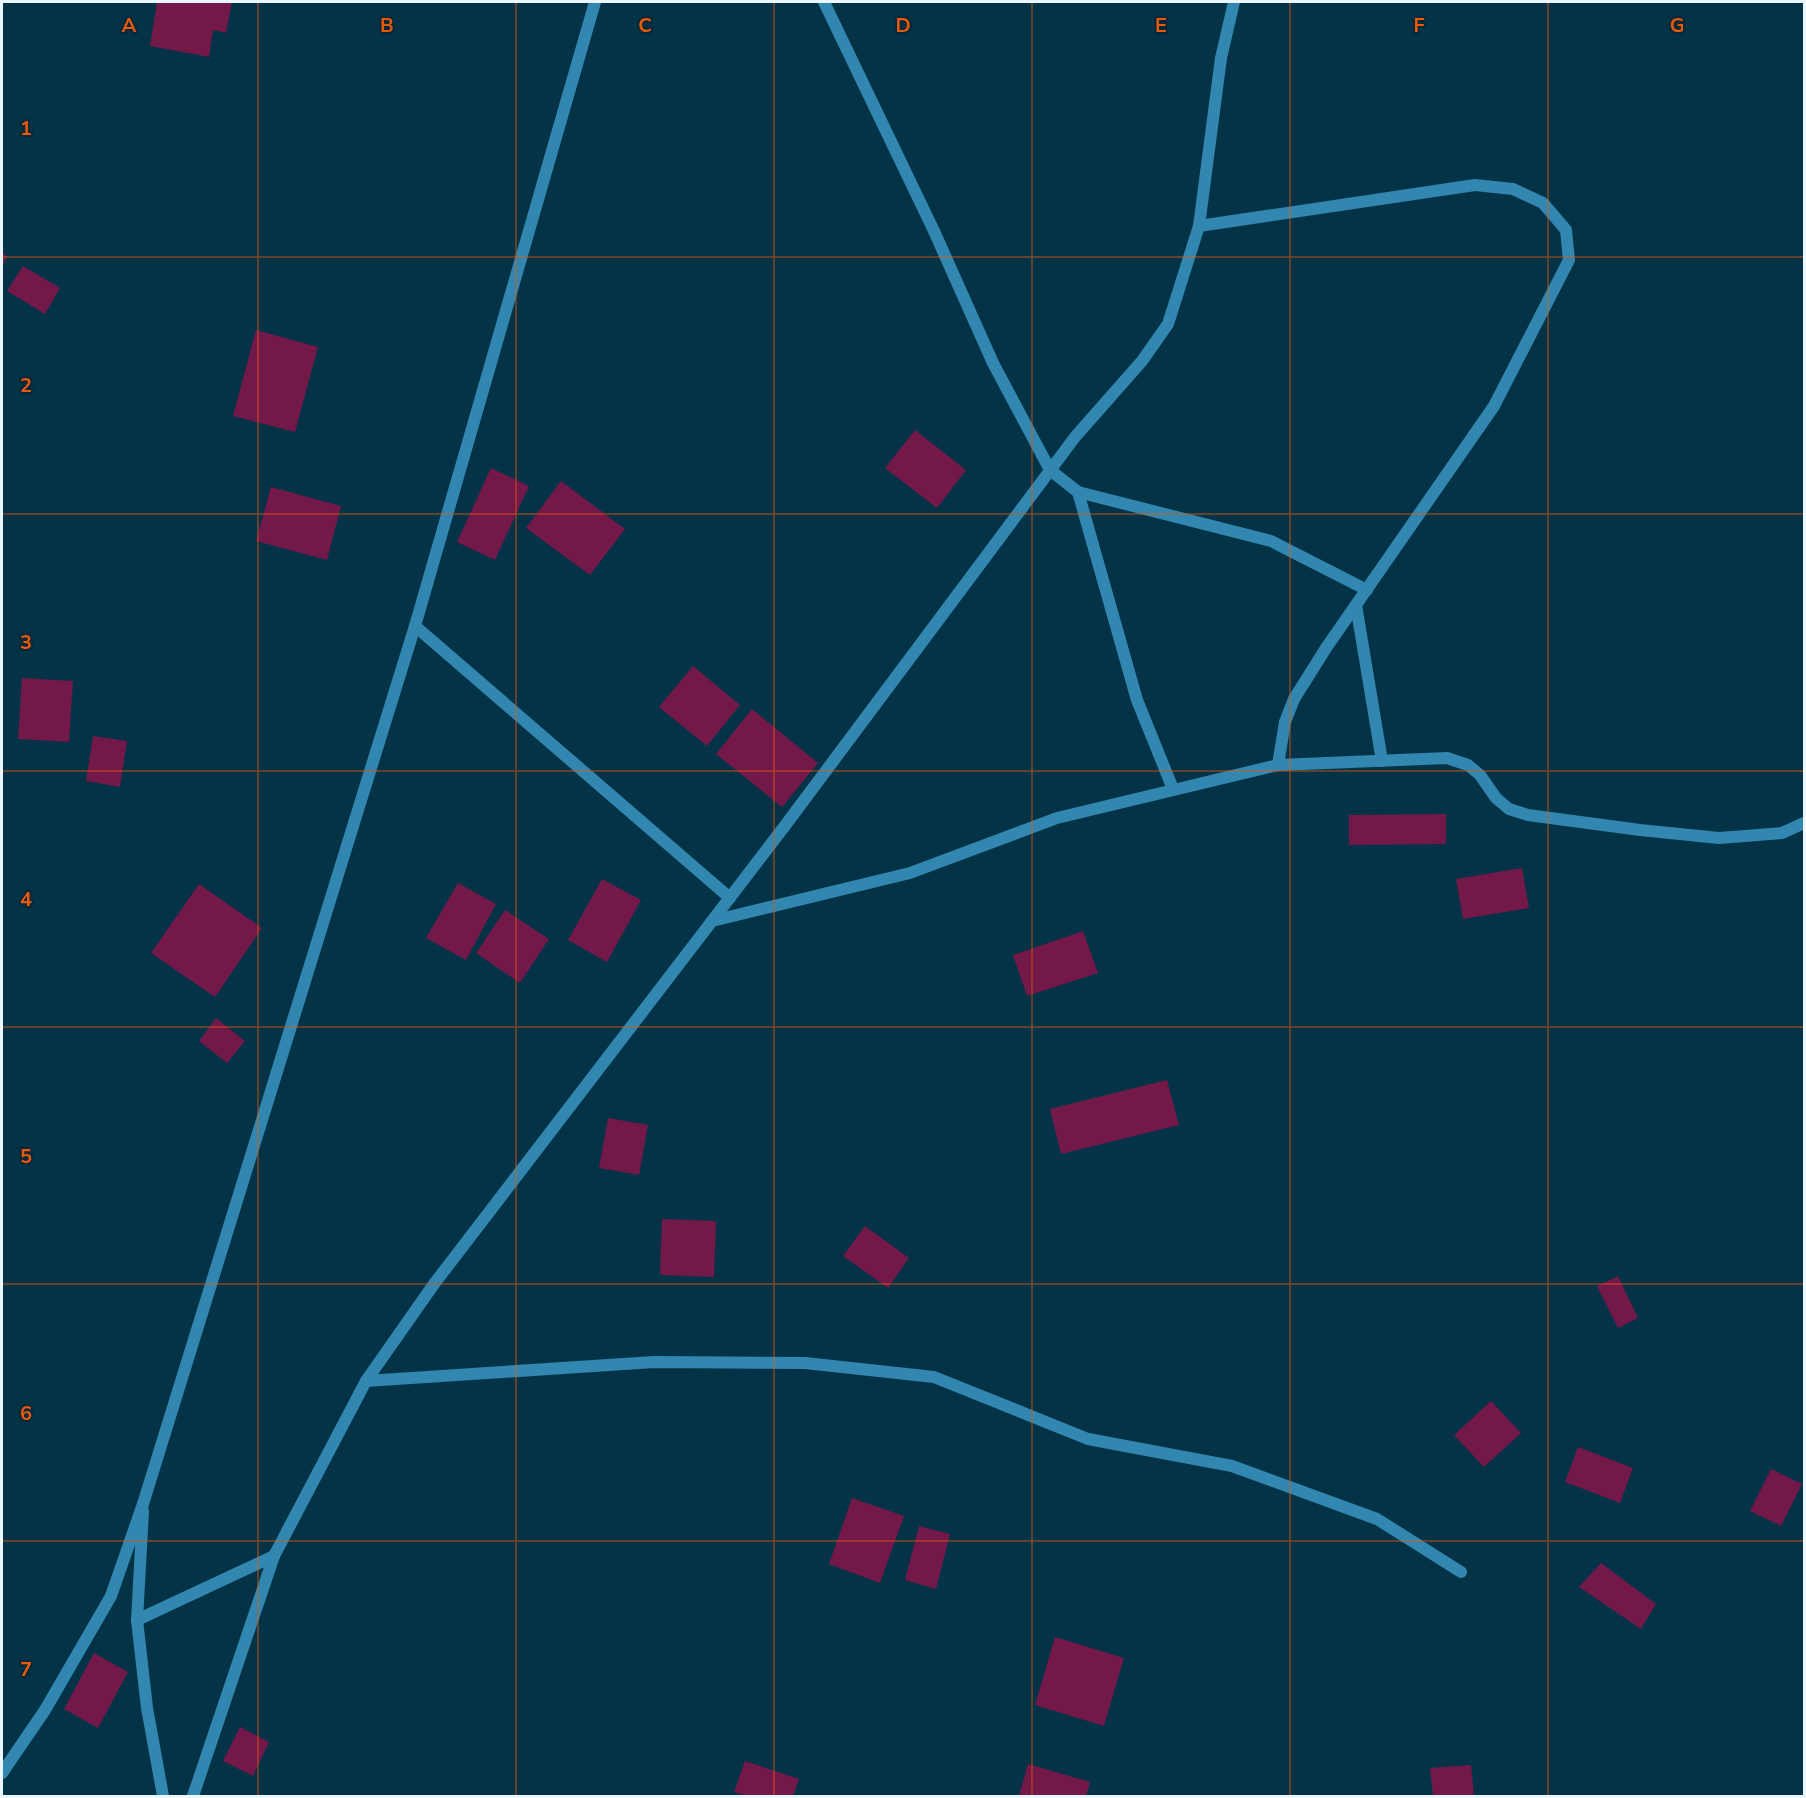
<svg xmlns="http://www.w3.org/2000/svg" width="1806" height="1798" font-family="'Nunito Sans',sans-serif">
<style>
.building{fill:#721949}
.lines{fill:none;stroke-linecap:round;stroke-linejoin:round}
.minor{stroke:#3187af;stroke-width:12}
.tertiary{stroke:#3187af;stroke-width:12}
.grid{fill:none;stroke:#e8590c;stroke-width:1.5;stroke-opacity:0.55}
.grid-label{font-size:20px;text-anchor:middle;font-weight:bold;fill:#e8590c;stroke:#072838;stroke-width:4.5;stroke-linejoin:round;paint-order:stroke}
</style>
<rect width="100%" height="100%" fill="#043347"/>
<g class="building">
<polygon points="157,2 232,2 226,33 213,30 209,57 150,46"/>
<polygon points="2,252 7,256 2,267"/>
<polygon points="23,266 60,288 45,314 7,291"/>
<polygon points="256,330 318,347 295,432 233,416"/>
<polygon points="915,430 966,470 937,508 885,468"/>
<polygon points="491,468 529,486 495,560 457,542"/>
<polygon points="561,481 625,529 590,575 526,528"/>
<polygon points="271,487 341,506 327,560 256,541"/>
<polygon points="693,666 740,705 707,746 659,707"/>
<polygon points="22,678 73,681 69,742 18,739"/>
<polygon points="752,709 818,763 782,807 716,754"/>
<polygon points="93,736 127,741 120,787 86,781"/>
<polygon points="1446,814 1446,844 1349,845 1349,815"/>
<polygon points="1522,868 1529,908 1463,919 1456,879"/>
<polygon points="602,879 641,900 607,962 568,940"/>
<polygon points="458,883 496,904 466,960 426,938"/>
<polygon points="199,884 262,928 215,997 151,953"/>
<polygon points="505,910 549,939 520,983 476,953"/>
<polygon points="1083,931 1098,973 1027,996 1013,955"/>
<polygon points="216,1018 245,1041 227,1063 199,1041"/>
<polygon points="1167,1080 1179,1125 1061,1154 1050,1109"/>
<polygon points="608,1118 648,1125 639,1175 599,1168"/>
<polygon points="662,1219 716,1221 714,1277 660,1275"/>
<polygon points="865,1226 909,1258 888,1288 843,1256"/>
<polygon points="1618,1276 1638,1318 1618,1328 1597,1286"/>
<polygon points="1491,1401 1521,1433 1484,1467 1454,1435"/>
<polygon points="1578,1447 1633,1468 1620,1503 1565,1482"/>
<polygon points="1771,1469 1802,1484 1781,1526 1750,1511"/>
<polygon points="852,1498 904,1516 880,1583 829,1564"/>
<polygon points="919,1526 950,1534 936,1589 905,1580"/>
<polygon points="1601,1563 1656,1604 1641,1629 1579,1587"/>
<polygon points="1055,1637 1124,1658 1104,1726 1035,1705"/>
<polygon points="94,1653 128,1672 98,1728 64,1709"/>
<polygon points="240,1727 269,1742 253,1776 223,1761"/>
<polygon points="745,1761 799,1779 793,1796 747,1796 734,1792"/>
<polygon points="1028,1764 1090,1782 1086,1796 1019,1796"/>
<polygon points="1471,1765 1474,1795 1433,1796 1430,1768"/>
</g>
<g class="lines">
<g class="minor">
<polyline points="824,2 934,231 993,363 1050,470 1078,492 1271,541 1367,590"/>
<polyline points="1199,226 1475,185 1513,189 1543,203 1566,230 1569,260 1494,406 1326,648 1294,699 1285,722 1278,765"/>
<polyline points="1078,492 1137,700 1173,789"/>
<polyline points="1356,605 1382,761"/>
<polyline points="415,626 730,898"/>
<polyline points="712,921 910,873 1057,818 1278,765 1447,758 1468,765 1480,775 1496,798 1509,809 1528,815 1640,830 1719,838 1782,833 1804,823"/>
<polyline points="366,1381 654,1362 805,1363 934,1377 1088,1439 1232,1466 1377,1519 1461,1572"/>
<polyline points="143,1511 137,1620 147,1708 163,1796"/>
<polyline points="137,1620 274,1556"/>
<polyline points="193,1796 274,1556 366,1381 434,1284 784,827 1075,437 1142,361 1168,324 1199,226 1221,58 1234,2"/>
</g>
<polyline class="tertiary" points="2,1773 45,1710 111,1596 143,1504 415,626 595,2"/>
</g>
<path class="grid" d="M258,2V1796M516,2V1796M774,2V1796M1032,2V1796M1290,2V1796M1548,2V1796M2,257H1804M2,514H1804M2,771H1804M2,1027H1804M2,1284H1804M2,1541H1804"/>
<g class="grid-label">
<text x="129" y="32">A</text>
<text x="387" y="32">B</text>
<text x="645" y="32">C</text>
<text x="903" y="32">D</text>
<text x="1161" y="32">E</text>
<text x="1419" y="32">F</text>
<text x="1677" y="32">G</text>
<text x="26" y="135">1</text>
<text x="26" y="392">2</text>
<text x="26" y="649">3</text>
<text x="26" y="906">4</text>
<text x="26" y="1163">5</text>
<text x="26" y="1420">6</text>
<text x="26" y="1676">7</text>
</g>
<rect width="1806" height="1798" fill="none" stroke="#eaf7ff" stroke-width="6"/>
</svg>
